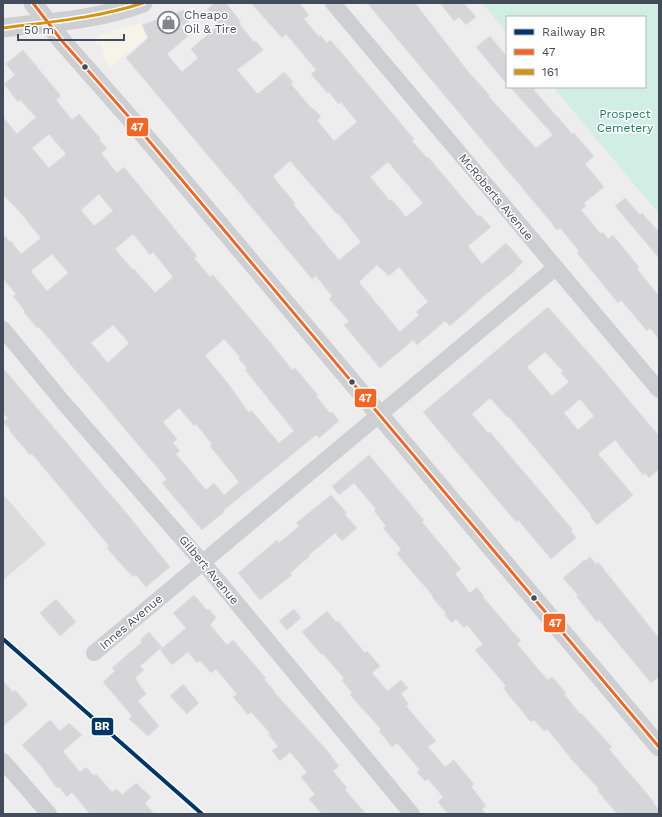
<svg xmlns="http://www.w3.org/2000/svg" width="662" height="817" font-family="'Work Sans',sans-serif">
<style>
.commercial{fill:#f6f4e8}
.education{fill:#dcdcdd}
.green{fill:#d0eee3}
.building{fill:#d6d6d9;stroke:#dfdfe0;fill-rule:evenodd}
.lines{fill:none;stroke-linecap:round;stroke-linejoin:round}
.minor{stroke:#cecfd3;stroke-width:16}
.tertiary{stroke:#cecfd3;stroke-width:19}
.bus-1-casing{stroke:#fff;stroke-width:6}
.bus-2-casing{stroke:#fff;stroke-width:6}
.bus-1{stroke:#f26522;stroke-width:3}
.bus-2{stroke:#d39412;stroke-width:3}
.rail-1-casing{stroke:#fff;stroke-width:7}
.rail-1{stroke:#003768;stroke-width:4}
.bus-dot{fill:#444b5a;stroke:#fff;stroke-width:1.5}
.labels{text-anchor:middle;stroke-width:3;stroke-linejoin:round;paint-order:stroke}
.poi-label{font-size:12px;fill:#444b5a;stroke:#fff;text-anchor:start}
.park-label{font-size:12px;fill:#147c60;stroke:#fff}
.street-label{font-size:12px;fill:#444b5a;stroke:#fff}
.line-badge{stroke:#fff;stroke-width:1.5}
.badge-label{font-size:11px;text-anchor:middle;font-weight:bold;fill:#fff}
</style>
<rect width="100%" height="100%" fill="#eeeded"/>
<polygon class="commercial" points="184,10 191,19 171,35 148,37 110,67 101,54 104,51 99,44 96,46 95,42 97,37 102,34 140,23 142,25"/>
<polygon class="education" points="3,494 46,544 3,580"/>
<polygon class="green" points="482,3 659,3 659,214 553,87 645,87 645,17 507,17 507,33"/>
<g class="building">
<path d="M214,3H226L241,22L239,23L254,42L256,41L263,50L237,70L258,94L284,72L293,82L291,84L312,109L313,108L321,117L317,120L334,141L357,122L341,102L338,104L329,92L327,93L311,74L316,70L286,34L282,38L251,3H299L309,15L304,19L319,37L320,35L327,43L330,40L340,51L414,139L412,141L427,158L428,157L478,216L480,215L491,227L468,246L482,264L506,243L523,262L515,269L516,270L484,296L450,326L445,321L417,345L413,340L380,368L344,325L349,321L329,299L332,296L316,276L312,279L126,58L148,38L142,25L184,10L191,19L181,27L188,36L167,54L182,72L198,58L191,49L219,25L207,10ZM290,161L337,214L338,213L361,242L339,260L301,214L293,204L295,203L273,177L274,175ZM388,162L423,203L406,217L392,200L390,201L370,177ZM377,265L389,276L399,267L428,302L416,312L419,315L400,332L359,282Z"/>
<polygon points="367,3 415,3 467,70 490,96 489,97 536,148 553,135 510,87 537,87 534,90 557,117 558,117 572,134 574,133 594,156 585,164 604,187 584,203 586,206 581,210 601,234 603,232 608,239 613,235 639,267 637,269 659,296 659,339 650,328 647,331 621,300 618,303 577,253 579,251 560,228 557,230 549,220"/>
<polygon points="440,3 464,3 476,17 466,25 459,17 454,21"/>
<polygon points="490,36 507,57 507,84 476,47"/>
<path d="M23,50L61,96L56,100L72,120L79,114L101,139L99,140L107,148L101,153L117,173L124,167L197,256L194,258L210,277L213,275L272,344L292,370L295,368L318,395L316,396L330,413L332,412L339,421L319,438L316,435L223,511L224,512L202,530L162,483L167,479L39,327L37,328L24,312L25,311L13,296L16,294L3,279V234L10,242L11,241L21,254L41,238L19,211L3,195V117L17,134L36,117L20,100L18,102L4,84L15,75L6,64ZM49,134L66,154L49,168L32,148ZM99,194L113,211L94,226L81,210ZM133,234L150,255L153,252L173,277L155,293L134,269L133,270L115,249ZM52,254L68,273L47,291L31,271ZM113,325L129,343L108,363L91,343ZM224,339L240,357L238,358L247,368L245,370L294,431L279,443L251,410L249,413L227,382L205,356ZM179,408L194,426L196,424L212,444L210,446L239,482L224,495L214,483L206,490L176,454L180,451L173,443L177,439L163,422Z"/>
<polygon points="625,198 640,215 642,213 659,232 659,258 615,206"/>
<path d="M548,307L601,367L659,436V469L649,478L645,473L643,475L615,440L598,454L633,495L597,525L590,516L591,515L578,499L509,417L508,418L490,398L472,414L488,433L490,432L573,530L571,531L576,538L551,559L518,520L516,522L423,412ZM545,352L563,371L561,373L569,382L552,396L527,367ZM580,399L594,416L578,430L564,413Z"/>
<polygon points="3,368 128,515 170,567 146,587 136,575 133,577 129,572 128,572 107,548 109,546 32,454 30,455 9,430 10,429 3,422 8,418 3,413"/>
<polygon points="369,455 424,520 422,522 461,569 455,574 470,593 477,587 484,596 483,597 521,641 517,644 538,669 548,680 552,677 566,693 564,694 580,714 581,713 612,747 609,749 654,802 653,803 659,810 659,814 617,814 597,790 599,789 570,758 570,757 547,729 544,731 534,720 531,722 503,688 506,686 475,650 483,644 467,625 464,628 456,619 452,623 445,615 446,613 432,597 433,596 397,554 401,549 383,528 386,526 374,511 376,509 354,483 339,495 332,486"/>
<polygon points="331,495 347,513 345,515 357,528 342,541 335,533 309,555 310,556 290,573 292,575 260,600 238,573 277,540 279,543 299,526 296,523"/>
<polygon points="590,557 596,564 598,562 659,638 659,677 651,683 599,620 597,622 576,596 578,595 563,578 584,560 585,561"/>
<polygon points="194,595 207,610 209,609 216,618 210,625 227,645 233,640 266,678 264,679 275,692 274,692 325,748 339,766 333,771 347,788 345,790 366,814 322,814 309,799 315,794 301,777 307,772 290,752 280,761 272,751 278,746 268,734 270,733 251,712 248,715 233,697 237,694 216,669 211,673 200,661 197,663 188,652 172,665 160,650 186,628 173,613"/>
<polygon points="56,599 76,622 60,636 40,613"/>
<polygon points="294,609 301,618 287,630 279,621"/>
<polygon points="327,611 336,622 338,621 365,653 367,651 380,666 372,673 388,691 401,680 408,688 401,694 409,704 406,706 436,741 428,747 445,767 454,760 474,784 471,786 486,806 482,809 486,814 448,814 438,802 443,797 428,779 425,781 424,780 417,772 420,770 397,743 392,747 379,731 381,729 350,695 352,693 342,680 344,678 322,653 321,654 302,632"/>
<polygon points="149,632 162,647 140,666 144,670 135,678 146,694 138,701 159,726 148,736 129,719 132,716 103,682 115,671 112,668 142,642 140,640"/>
<polygon points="3,681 13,692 15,690 28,705 3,726"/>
<polygon points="183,684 199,703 187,714 170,696"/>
<polygon points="50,720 60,731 69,723 82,735 63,751 80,772 86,767 94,776 96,774 112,792 117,789 122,795 136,783 151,797 145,803 154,814 90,814 72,792 67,797 59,787 57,788 42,768 42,767 22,745"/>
</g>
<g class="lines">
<g class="minor">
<polyline points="333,3 659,390"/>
<polyline points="3,329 63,402 210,571 412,814"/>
<polyline points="94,653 555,268"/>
<polyline points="3,761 49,814"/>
</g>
<g class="tertiary">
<polyline points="33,3 62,41 128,116 659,747"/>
<path d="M3,28C50,22 98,20 143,3"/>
</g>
<defs>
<polyline id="bus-1" points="33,3 62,41 128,116 659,747"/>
<path id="bus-2" d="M3,28C50,22 97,18 143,3"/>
</defs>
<use href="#bus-1" class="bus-1-casing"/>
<use href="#bus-2" class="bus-2-casing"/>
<use href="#bus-1" class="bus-1"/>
<use href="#bus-2" class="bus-2"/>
<defs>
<polyline id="rail-1" points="3,639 202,814"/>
</defs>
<use href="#rail-1" class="rail-1-casing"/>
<use href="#rail-1" class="rail-1"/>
</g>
<defs>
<symbol id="shop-ring" viewBox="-11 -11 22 22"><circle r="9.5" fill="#fff" stroke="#80848d" stroke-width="1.5"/><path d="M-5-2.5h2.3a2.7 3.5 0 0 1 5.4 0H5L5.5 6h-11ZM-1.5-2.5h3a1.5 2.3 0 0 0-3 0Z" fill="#80848d"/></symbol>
</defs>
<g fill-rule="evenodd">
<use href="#shop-ring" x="156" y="10" width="25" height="25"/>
</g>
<g class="bus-dot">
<circle cx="85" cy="67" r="3.5"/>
<circle cx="352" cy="382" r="3.5"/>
<circle cx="534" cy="598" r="3.5"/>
</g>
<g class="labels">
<g class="poi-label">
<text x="184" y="19">Cheapo<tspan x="184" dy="14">Oil &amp; Tire</tspan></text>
</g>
<g class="park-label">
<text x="625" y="118">Prospect<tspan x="625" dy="14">Cemetery</tspan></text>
</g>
<g class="street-label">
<text transform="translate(496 197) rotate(50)" y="4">McRoberts Avenue</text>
<text transform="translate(209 570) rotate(50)" y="4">Gilbert Avenue</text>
<text transform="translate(131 622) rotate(-40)" y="4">Innes Avenue</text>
</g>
</g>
<g class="line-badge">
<rect x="126" y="117" width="23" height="20" rx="4" fill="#f26522"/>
<rect x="354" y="388" width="23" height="20" rx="4" fill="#f26522"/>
<rect x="543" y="613" width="23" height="20" rx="4" fill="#f26522"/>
<rect x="91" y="717" width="23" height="19" rx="4" fill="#003768"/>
</g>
<g class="badge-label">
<text x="137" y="131">47</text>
<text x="365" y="402">47</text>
<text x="555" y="627">47</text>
<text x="102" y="730">BR</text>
</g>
<rect width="662" height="817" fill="none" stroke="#444b5a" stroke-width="8"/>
<rect x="506" y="16" width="140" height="72" fill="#ffffff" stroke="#b4b7bd"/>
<rect x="514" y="29" width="20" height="6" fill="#003768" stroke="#b4b7bd"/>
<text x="542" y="36" font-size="12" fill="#444b5a">Railway BR</text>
<rect x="514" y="49" width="20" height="6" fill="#f26522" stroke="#b4b7bd"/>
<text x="542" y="56" font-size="12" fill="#444b5a">47</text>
<rect x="514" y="69" width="20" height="6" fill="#d39412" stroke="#b4b7bd"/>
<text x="542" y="76" font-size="12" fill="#444b5a">161</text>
<path d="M18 34v6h106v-6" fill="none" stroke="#444b5a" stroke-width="2"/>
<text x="24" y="34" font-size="12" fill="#444b5a" stroke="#ffffff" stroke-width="3" paint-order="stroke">50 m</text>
</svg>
